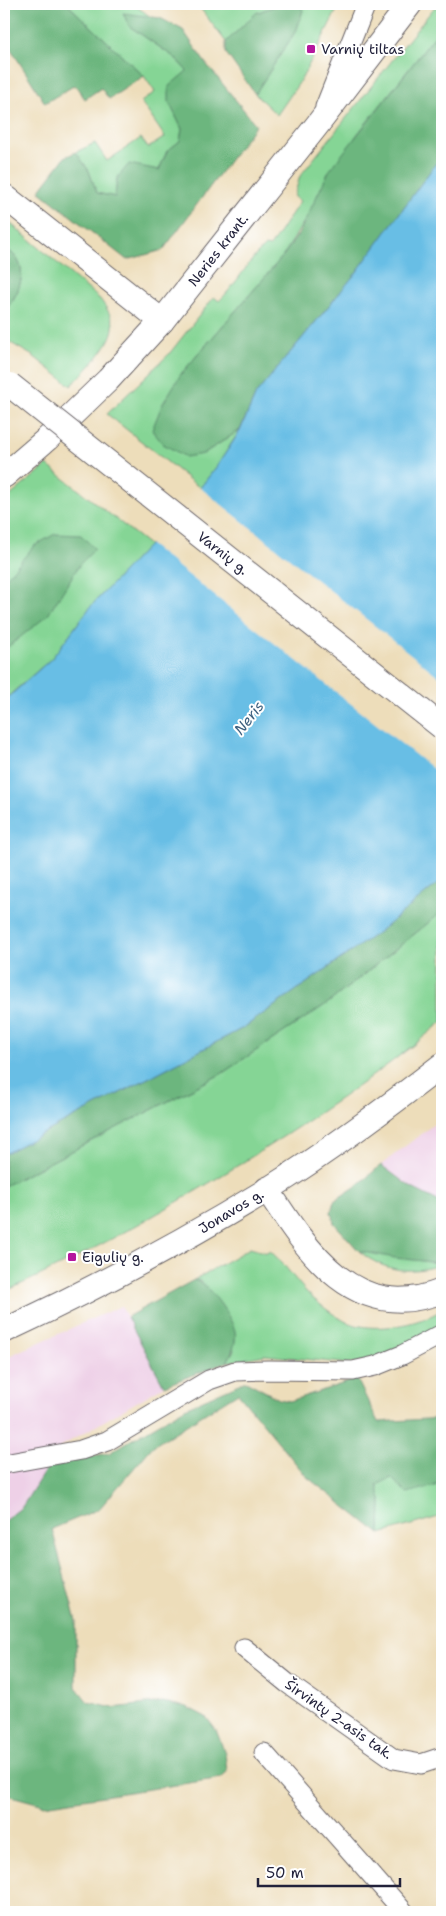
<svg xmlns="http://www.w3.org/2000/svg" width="446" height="1916" font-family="'Shantell Sans',sans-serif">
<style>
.built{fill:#eed0e7}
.green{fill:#85d595;stroke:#547c68}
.forest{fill:#6cb67e;stroke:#476c5c}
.water{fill:#68bee5;stroke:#457090}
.pier{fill:#edddba}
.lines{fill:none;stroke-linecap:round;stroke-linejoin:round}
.minor-casing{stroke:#696367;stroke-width:21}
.major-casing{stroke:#696367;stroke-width:26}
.minor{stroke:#fff;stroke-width:19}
.major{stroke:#fff;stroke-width:24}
.major-bridge-casing{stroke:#696367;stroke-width:26;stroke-linecap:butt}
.major-bridge{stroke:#fff;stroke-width:24}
.poi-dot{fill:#b5179e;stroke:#fff;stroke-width:2}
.labels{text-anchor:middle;stroke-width:4;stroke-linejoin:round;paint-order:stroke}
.poi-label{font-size:14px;fill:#22223b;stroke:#fff;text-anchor:start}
.street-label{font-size:14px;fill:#22223b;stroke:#fff}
.water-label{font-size:15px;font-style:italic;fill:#3e607f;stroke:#fff}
</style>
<rect width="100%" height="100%" fill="#fff"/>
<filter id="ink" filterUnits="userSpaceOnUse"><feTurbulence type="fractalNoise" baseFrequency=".02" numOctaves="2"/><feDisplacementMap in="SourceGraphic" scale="10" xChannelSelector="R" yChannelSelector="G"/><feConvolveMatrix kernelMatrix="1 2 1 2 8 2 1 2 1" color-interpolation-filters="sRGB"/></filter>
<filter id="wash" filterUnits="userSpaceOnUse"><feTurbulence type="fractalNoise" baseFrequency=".0096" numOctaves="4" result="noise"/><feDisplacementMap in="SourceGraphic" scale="20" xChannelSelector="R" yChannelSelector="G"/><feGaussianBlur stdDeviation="1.12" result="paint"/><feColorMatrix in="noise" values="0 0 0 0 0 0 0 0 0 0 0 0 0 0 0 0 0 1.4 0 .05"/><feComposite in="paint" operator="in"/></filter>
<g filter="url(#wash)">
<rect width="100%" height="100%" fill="#edddba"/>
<g class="built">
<polygon points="442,1118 442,1203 412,1188 381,1165"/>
<polygon points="121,1306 164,1386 60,1447 22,1507 4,1521 4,1358"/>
</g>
<g class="green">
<polygon points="67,4 133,4 151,17 124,14 129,26 174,57 187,71 169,102 182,129 180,141 167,151 159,170 139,167 117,178 115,197 97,193 89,171 76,152 95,143 107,161 141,138 148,148 165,137 141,102 155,92 144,76"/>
<polygon points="197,4 280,4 256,13 226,42"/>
<polygon points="298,4 340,4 301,80 277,115 255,94 297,29 303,10"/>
<path d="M437,4H442V27L356,136L283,256L181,374L203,454L240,430L217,466L200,488L107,414L169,354L214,297L219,301C237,284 247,262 265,246L270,247L300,201L294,196L300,176Z"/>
<path d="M4,218L100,299C105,306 111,314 113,323C116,342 84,372 71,386L33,356L4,339V311C22,292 32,262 4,248Z"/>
<polygon points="47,465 149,545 91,606 52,658 4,700 4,501"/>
<path d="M442,912V1022C377,1076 309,1121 237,1166C161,1213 85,1256 4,1292V1186L221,1074L328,1003Z"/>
<path d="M250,1248L267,1253L270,1251C283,1262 292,1276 303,1288C313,1300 335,1317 349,1323C377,1333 417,1325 442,1310V1326L378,1359L350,1364L265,1355L227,1362L234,1350L201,1281L194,1280Z"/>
<path d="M359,1251L442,1264C412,1275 384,1272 359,1251Z"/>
<polygon points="391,1478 434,1486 442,1482 442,1516 380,1534 381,1499 376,1485"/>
</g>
<g class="forest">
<polygon points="4,4 67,4 144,76 109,99 101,88 85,99 75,85 45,103 4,38"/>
<polygon points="280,4 298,4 303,10 297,29 255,94 226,53 226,42 256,13"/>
<polygon points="123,13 160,18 183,30 204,61 256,125 163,250 127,260 39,191 65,157 76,152 89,171 97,193 115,197 117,178 129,164 159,170 167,151 180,141 182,129 169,102 169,86 187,71 174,57 129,26"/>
<polygon points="442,27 442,155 356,273 256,394 240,430 203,454 186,457 163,444 152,430 162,405 181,374 283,256 299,233 329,171"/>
<path d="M4,248C32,262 22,292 4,311Z"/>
<polygon points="55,534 81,535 95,549 80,564 48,615 4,650 4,580 34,546"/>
<polygon points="442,880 442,912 328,1003 221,1074 4,1186 4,1154 243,1028 380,931"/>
<polygon points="381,1165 412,1188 442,1203 442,1263 395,1258 359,1251 334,1223 331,1212 334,1201 358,1185"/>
<path d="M194,1280C208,1282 232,1318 235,1331C237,1342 232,1353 227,1362L164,1386L127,1317Z"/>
<polygon points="357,1379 378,1422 442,1418 442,1482 434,1486 407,1493 391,1478 377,1485 381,1499 380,1534 307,1477 238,1393 153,1446 99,1509 52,1529 76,1621 76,1687 88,1702 113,1708 163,1702 187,1707 206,1717 216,1730 225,1753 227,1771 222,1778 44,1805 4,1794 4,1521 22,1507 49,1464 109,1453 185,1408 246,1381 279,1399 290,1401"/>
</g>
<polygon class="water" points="442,155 442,880 380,931 243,1028 4,1154 4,701 52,658 91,606 149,545 200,488 217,466 240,431 256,394 356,273"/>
<polygon class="pier" points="198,486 442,679 442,776 148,543"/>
</g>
<g filter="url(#ink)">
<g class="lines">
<defs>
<g id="minor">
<polyline points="325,107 366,4"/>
<polyline points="4,1464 81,1450 107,1441 209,1380 235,1371 268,1370 353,1371 375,1366 402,1355 442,1334"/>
<polyline points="244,1648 287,1683 394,1759 421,1764 442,1757"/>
<polyline points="264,1753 404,1912"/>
</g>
<g id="major">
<polyline points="4,196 162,321"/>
<polyline points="4,476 47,439 108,380 162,321 318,124 410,4"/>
<path d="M267,1189C308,1253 356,1325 442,1291"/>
<path d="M4,1331C94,1289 182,1242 267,1190C328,1152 385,1109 442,1065"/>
</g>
</defs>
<use href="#minor" class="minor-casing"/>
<use href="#major" class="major-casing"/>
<use href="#minor" class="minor"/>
<use href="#major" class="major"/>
<defs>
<polyline id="major-bridge" points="10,385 442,727"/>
</defs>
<use href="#major-bridge" class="major-bridge-casing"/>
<use href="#major-bridge" class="major-bridge"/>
</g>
</g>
<g class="poi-dot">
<rect x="306" y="44" width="10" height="10" rx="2.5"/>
<rect x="67" y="1252" width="10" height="10" rx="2.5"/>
</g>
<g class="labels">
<g class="poi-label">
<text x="321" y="54">Varnių tiltas</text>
<text x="82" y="1262">Eigulių g.</text>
</g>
<g class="street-label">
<text transform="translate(218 250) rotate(-52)" y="5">Neries krant.</text>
<text transform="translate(223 553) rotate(38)" y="5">Varnių g.</text>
<text transform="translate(231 1211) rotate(-31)" y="5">Jonavos g.</text>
<text transform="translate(339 1719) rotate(35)" y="5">Širvintų 2-asis tak.</text>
</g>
<g class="water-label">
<text transform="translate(249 718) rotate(-52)" y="5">Neris</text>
</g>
</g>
<rect width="446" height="1916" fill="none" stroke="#fff" stroke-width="20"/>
<path d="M258 1878v8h142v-8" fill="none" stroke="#22223b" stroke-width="2.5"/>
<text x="266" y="1878" font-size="15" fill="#22223b" stroke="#ffffff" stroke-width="4" paint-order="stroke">50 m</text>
</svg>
